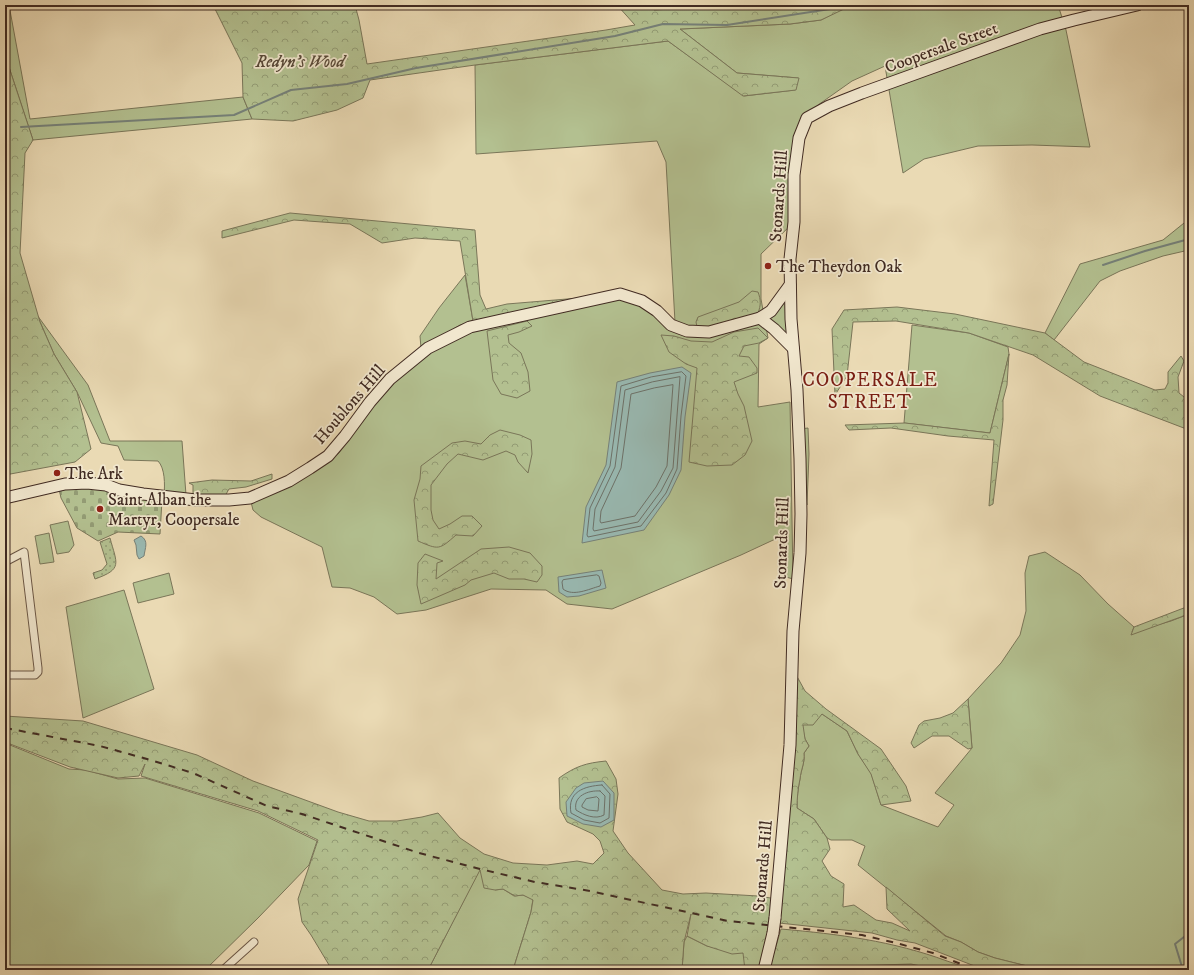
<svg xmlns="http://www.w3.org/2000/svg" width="1194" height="975" font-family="'IM FELL DW Pica',serif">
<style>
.grass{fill:#b3c090;stroke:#7a7659}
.forest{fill:url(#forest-crowns);stroke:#7a7659}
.cemetery{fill:url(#cemetery-stones);stroke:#7a7659}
.garden{fill:url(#garden-dots);stroke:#7a7659}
.water{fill:#99bab3;stroke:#768179}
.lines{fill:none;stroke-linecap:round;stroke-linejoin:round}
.shore{stroke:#6d726a;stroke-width:1}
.stream{stroke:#768179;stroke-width:2}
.street-casing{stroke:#6b5746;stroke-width:9}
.secondary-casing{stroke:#412b22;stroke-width:13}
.street{stroke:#f1e7ce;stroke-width:7}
.secondary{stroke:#f1e7ce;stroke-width:11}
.rail{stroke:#412b22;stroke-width:2;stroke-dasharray:7 7;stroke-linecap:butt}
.secondary-bridge-casing{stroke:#412b22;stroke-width:13;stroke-linecap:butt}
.secondary-bridge{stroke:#f1e7ce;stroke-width:11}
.poi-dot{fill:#8f2418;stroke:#f1e7ce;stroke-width:1.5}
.labels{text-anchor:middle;stroke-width:3.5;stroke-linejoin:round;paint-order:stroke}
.street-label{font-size:17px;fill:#412b22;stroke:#f1e7ce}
.park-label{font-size:17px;font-style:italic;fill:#584938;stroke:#f1e7ce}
.poi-label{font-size:17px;fill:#412b22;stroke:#f1e7ce;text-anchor:start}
.quarter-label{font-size:19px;letter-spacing:1px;fill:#7a1f14;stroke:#f1e7ce}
</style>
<defs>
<pattern id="forest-crowns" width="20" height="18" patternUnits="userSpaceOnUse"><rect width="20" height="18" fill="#b3c090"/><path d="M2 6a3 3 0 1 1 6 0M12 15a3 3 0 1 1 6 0" fill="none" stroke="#939c75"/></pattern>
<pattern id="cemetery-stones" width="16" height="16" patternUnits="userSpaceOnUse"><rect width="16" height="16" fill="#b3c090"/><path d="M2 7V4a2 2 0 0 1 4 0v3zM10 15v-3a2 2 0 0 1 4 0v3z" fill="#939c75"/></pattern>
<pattern id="garden-dots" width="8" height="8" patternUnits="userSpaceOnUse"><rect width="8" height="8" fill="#b3c090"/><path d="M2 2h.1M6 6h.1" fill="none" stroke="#939c75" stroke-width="1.8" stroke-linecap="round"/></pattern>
</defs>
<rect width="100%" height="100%" fill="#eadab4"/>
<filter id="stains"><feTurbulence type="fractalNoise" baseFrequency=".005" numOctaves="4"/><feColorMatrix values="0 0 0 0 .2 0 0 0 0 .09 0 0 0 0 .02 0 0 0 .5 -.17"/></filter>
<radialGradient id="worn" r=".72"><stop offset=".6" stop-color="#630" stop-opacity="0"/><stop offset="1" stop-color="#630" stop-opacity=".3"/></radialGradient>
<g class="grass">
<polygon points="5,5 9,5 30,119 243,97 252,119 33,140 5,55"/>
<polygon points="649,5 739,5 653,10"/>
<polygon points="850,5 1058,5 1066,30 1090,147 1032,145 978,146 924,159 903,173 885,66 852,81 818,105 800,122 792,224 761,254 761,299 768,338 759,344 758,407 790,402 793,579 786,577 784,535 741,555 612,609 567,604 546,590 491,589 426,610 397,614 374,597 350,588 332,587 322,547 261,517 253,510 251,502 286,486 339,453 366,414 388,387 424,351 458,333 619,297 631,300 675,322 666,162 657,141 476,154 475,65 668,41 744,96 795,90 798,78 737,73 680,29 790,24 821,20"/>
<polygon points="1189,219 1189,250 1163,256 1120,271 1100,281 1054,340 1045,333 1080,264 1163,240"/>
<polygon points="465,275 473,321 460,325 421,348 420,336 439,308"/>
<polygon points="788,294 790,342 769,319"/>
<path d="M37,315L88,385L110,441H182L186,495L164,494C165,485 165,468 158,461L124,460L118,446L101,443L77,392L54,354Z"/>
<polygon points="912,325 969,333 1008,347 1009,354 990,433 904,423"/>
<polygon points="808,428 809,454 807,505 803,481 800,429"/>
<polygon points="68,521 74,545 69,552 57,554 50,525"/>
<polygon points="49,533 54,562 40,564 35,536"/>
<path d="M1045,552L1080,575L1108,604L1134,627L1132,632L1171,621L1189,614V937L1187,940L1189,939V970H1043L995,958L978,952L961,942L946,936L858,865L865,846L852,840H831L827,838L814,819L797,808C797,798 798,788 800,779C801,769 805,763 804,753L809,746L805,739L802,725L822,714L847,731L858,754L871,773L881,805L938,827L954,805L935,793L972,748L968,699L1001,663L1020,635L1026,611L1025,573L1029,556Z"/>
<polygon points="169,573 174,594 138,603 133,583"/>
<polygon points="124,590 154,689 83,718 66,607"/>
<polygon points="5,745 10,745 69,769 86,770 118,779 145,778 259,813 317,841 309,865 258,918 205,970 5,970"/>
<polygon points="480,869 495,890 503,889 514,896 523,895 533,899 531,912 513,970 428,970"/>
<polygon points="687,936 707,946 744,953 762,970 682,970 684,942"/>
<polygon points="911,964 941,970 819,970 817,967"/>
</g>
<g class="forest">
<polygon points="213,5 355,5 359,20 367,64 606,30 635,25 617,5 649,5 654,10 739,5 850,5 842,10 821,20 790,24 680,29 737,73 799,78 796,90 743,96 668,41 475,65 370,80 363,98 337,110 293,121 252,119 243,97 242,63"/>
<polygon points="5,55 33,140 25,153 20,253 40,322 54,354 77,392 91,449 75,462 5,475"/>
<polygon points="290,213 475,230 480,295 486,309 507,304 579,298 473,321 460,241 415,238 382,243 350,224 294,220 222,238 222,231"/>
<path d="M752,291L758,292C761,300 761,305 758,313L701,330L697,327L696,322L698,317L739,302Z"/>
<polygon points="897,307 955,314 1045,333 1084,362 1155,390 1165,389 1168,383 1168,372 1181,356 1184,361 1178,377 1179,393 1189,401 1189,430 1100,396 1033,355 969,333 896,321 853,322 847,376 835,395 832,329 844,310"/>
<polygon points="527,321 532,326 519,332 508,335 509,343 521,353 528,372 530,391 517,398 501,394 493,380 487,331"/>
<polygon points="758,328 768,338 759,343 744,346 739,356 749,357 757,368 757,373 734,382 738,394 744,406 752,441 745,455 732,465 707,466 689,462 697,368 686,364 669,352 661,335 674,336 691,341 712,342 734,332"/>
<polygon points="1009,354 1007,385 1003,400 1003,420 993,504 989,506 994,440 948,436 891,428 849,430 845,425 905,423 990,433"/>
<path d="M500,430L520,435L531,440L532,454L528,473L518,462L515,455L506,451L483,460L458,454L447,464L431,485V510L433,520L439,529L450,524L462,516H472L482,526L473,536L456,535C439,550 439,550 418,541L414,500L420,479L421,466L452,443L465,441L481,444L490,435Z"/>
<polygon points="272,474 272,479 246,487 229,489 225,496 193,495 193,485 189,483 212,480 251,481"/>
<polygon points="509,547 530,553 542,566 542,575 537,582 524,579 509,579 494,573 471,580 465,585 421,604 417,585 418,563 425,554 443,561 437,563 436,579 481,549"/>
<polygon points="1189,606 1189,614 1131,635 1134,627"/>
<path d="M794,671L805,691L826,709L881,749L906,786L911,801L881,805L871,774L858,754L847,731L822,714L813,725H803L805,739L809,746L804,753C805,763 801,769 800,779C798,788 797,798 797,808L814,819L827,838L830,849L822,861L831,876L844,884L843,907L854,905L876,920L892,923L910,931L887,909L886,887L945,936L961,942L978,952L995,958L1043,970H985L915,943L897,940L872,933L779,923Z"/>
<polygon points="968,699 972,748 968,749 949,736 932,736 914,748 911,743 919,725 924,721 940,718 953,713"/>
<path d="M5,716L83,721L197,755L253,781L338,812L369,821H397L422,817L438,813L460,838L484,854L513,863L547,865L577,861L593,864L604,853L600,841L593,834L567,822L560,809L559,778C576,766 586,763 606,761L616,779L618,794L613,831L628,853L662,890L683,894L706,893L758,896L777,899L762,970H745L743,953L732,954L707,946L687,936L691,914L684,942L682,970H513L531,912L533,900L523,895L515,896L503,889L495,890L484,888L480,870L428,970H332L311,935L302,922L298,899L318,840L258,811L141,776L145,764L139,776L118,778L70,767L10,744H5Z"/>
<path d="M781,929C838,934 893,941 947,961C955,964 964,966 972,970H941L911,964L817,967L819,970H769Z"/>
</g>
<polygon class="cemetery" points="87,485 162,500 160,534 118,532 98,541 77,528 61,498 59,489"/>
<path class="garden" d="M110,538C117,564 123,569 95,579L93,573L102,570L107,564L100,542Z"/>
<g class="water">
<polygon points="682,367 691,373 685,417 681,470 669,495 644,530 582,543 586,507 606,465 617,382 650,373"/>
<path d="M141,536C149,541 145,548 144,556L139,559L137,555L136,545L134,540Z"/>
<polygon points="602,570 606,588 579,596 567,597 559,592 558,577"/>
<polygon points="603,781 614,793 614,820 601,827 583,824 567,816 566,802 576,788 584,783"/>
</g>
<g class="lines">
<g class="shore">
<polygon points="682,372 686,376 681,416 677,469 666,493 641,526 588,537 587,535 590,508 610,466 621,386 651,377"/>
<polygon points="680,377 673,468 661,491 638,522 594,531 593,529 595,509 615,467 625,390 652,382"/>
<polygon points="673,385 667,466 656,487 635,516 601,523 600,521 601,511 621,468 631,394 654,388"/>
<path d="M597,575L599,576L601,583L600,586C589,589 573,597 563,589L562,582L563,580Z"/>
<path d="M602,785L610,794L609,818L600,823L584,820L571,813C567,792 584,786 602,785Z"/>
<path d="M600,791L605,796L604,815C595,820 584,815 576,810C573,796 588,790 600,791Z"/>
<polygon points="597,797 599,799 598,811 588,810 582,807 582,805 586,799"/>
</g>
<g class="stream">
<polyline points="21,127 234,115 291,90 347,84 416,68 615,36 663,24 727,25 830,9 836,5"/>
<polyline points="1103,265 1145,251 1189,239"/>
<polyline points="1183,970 1175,944 1189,933"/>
</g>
<defs>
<g id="street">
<polyline points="5,562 24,552 38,668 38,672 35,675 5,675"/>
<polyline points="223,970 254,942"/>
</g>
<g id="secondary">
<polyline points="760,318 774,329 793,348"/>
<polyline points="5,498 65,484 87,483 106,485 119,490 143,494 196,500 229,500 250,498 289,481 310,468 328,456 345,436 370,402 390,379 428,348 470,327 620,294 642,301 657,311 671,325 687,331 709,332 760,318 771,311 790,285"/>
<polyline points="775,918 790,745 793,631 800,553 801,514 800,459 797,390 791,319 790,259 794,222 794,175 799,138 807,118 829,106 862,93 1040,29 1074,20 1137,5"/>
<polyline points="764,970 773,933"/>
</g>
</defs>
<use href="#street" class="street-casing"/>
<use href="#secondary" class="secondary-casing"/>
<use href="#street" class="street"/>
<use href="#secondary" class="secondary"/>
<polyline class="rail" points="5,728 100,746 147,759 193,773 267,806 302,814 419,853 480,869 535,882 590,891 728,921 862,935 896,943 933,953 976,970"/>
<defs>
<polyline id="secondary-bridge" points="773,933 775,918"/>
</defs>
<use href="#secondary-bridge" class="secondary-bridge-casing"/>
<use href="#secondary-bridge" class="secondary-bridge"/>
</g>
<g class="poi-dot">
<circle cx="768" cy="266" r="4"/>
<circle cx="57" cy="473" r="4"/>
<circle cx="100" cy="509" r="4"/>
</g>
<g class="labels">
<g class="street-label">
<text transform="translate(941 47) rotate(-20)" y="6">Coopersale Street</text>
<text transform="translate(778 196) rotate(-86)" y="6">Stonards Hill</text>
<text transform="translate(349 404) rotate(-49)" y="6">Houblons Hill</text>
<text transform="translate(781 543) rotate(-88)" y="6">Stonards Hill</text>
<text transform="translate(762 866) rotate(-85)" y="6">Stonards Hill</text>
</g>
<g class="park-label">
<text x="300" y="67">Redyn's Wood</text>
</g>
<g class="poi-label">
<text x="776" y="272">The Theydon Oak</text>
<text x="65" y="479">The Ark</text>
<text x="108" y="505">Saint Alban the<tspan x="108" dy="20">Martyr, Coopersale</tspan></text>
</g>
<g class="quarter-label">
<text x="870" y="386">COOPERSALE<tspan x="870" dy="22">STREET</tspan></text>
</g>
</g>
<rect width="1194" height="975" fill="none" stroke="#eadab4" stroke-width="20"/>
<rect x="6" y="6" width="1182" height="963" fill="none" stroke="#412b22" stroke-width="2"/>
<rect x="10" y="10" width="1174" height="955" fill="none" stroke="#412b22"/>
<rect width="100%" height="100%" filter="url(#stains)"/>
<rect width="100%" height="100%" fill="url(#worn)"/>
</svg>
